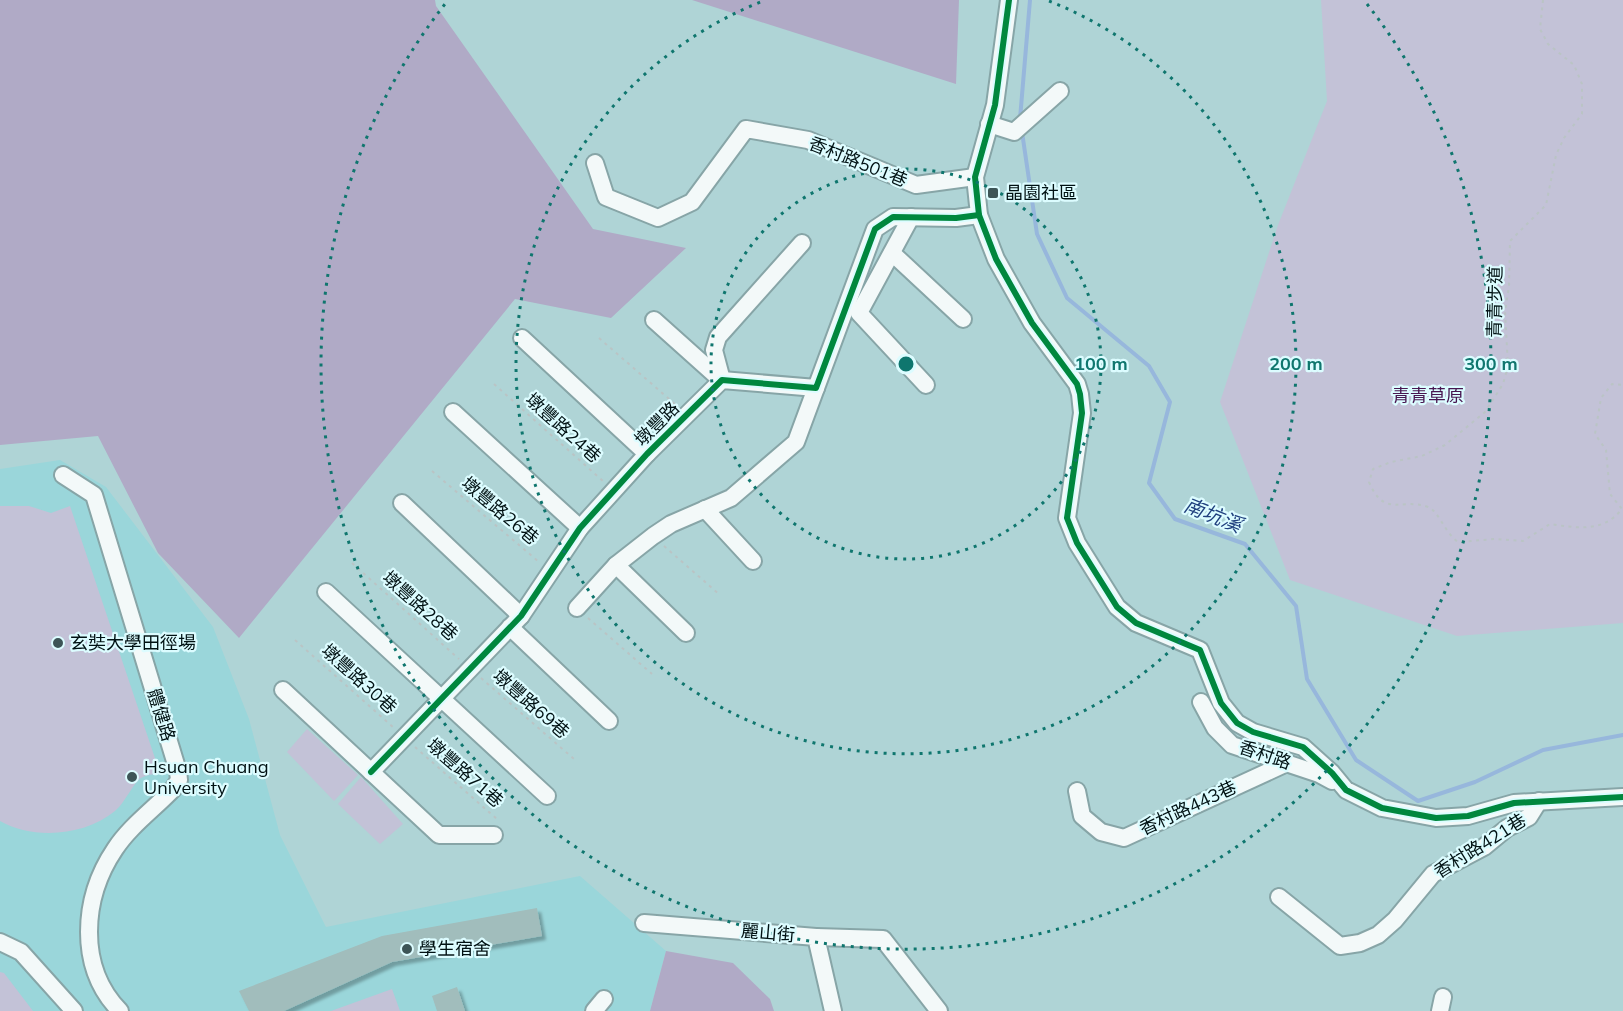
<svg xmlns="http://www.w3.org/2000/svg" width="1623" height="1011" font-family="Mulish,'Noto Sans TC',sans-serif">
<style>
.built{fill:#9ad6da}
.green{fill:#c3c2d7}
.forest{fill:#b0aac6}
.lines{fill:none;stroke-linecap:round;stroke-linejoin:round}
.stream{stroke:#97b7dc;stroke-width:4}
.building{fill:#a1bdbc;filter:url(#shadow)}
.minor-casing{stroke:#87a5a7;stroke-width:20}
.path{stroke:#bac4c5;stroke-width:2;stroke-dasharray:3 4.5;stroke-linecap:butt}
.minor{stroke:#f3f9f9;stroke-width:16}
.cycleway-casing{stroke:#dcfcff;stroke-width:10}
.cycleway{stroke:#00873e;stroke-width:6}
.ring{fill:none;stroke:#0f766e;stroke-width:3;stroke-dasharray:3 6}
.poi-dot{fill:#3d5557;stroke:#dcfcff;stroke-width:2}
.labels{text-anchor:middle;stroke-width:4.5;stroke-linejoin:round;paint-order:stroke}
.street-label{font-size:18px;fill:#001113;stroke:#dcfcff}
.poi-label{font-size:18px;fill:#001113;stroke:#dcfcff;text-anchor:start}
.park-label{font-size:18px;fill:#471550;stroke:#dcfcff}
.water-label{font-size:20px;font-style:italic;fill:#20407e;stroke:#dcfcff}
.centre{fill:#0f766e;stroke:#dcfcff;stroke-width:3}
.ring-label{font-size:18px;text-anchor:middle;font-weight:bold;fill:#0f766e;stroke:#dcfcff;stroke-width:4.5;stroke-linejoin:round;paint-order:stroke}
</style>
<defs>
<filter id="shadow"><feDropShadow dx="4" dy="4" stdDeviation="1.5" flood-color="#0004"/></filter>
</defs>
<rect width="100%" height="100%" fill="#afd4d6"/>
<polygon class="built" points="60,460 106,487 213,627 249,719 280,835 326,927 580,876 666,951 650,1011 0,1011 0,469"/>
<g class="green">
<polygon points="1321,0 1623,0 1623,623 1457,636 1290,580 1220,402 1278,225 1327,101"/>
<path d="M0,506H29L51,513L70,506L160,773C155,774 146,775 141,778C133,783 125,803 115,811C85,836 33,840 0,821Z"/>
<polygon points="307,729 358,775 334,801 287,752"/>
<polygon points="361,777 403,824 380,844 338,804"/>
<polygon points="0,972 4,973 33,1011 0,1011"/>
<polygon points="392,989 400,1011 331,1011"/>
</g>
<g class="forest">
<polygon points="0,0 435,0 436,6 593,229 686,248 611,318 515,299 239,638 158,553 98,436 0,445"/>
<polygon points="692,0 959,0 956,84"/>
<polygon points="666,951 733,963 770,999 774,1011 650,1011"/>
</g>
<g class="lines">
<g class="stream">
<polyline points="1020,119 1030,0"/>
<polyline points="1022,132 1037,234 1067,298 1149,366 1170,402 1149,483 1175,519 1245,544 1296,606 1307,679 1356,760 1418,801 1475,782 1543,750 1623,735"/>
</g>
</g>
<g class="building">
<polygon points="537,908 542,936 392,962 284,1011 249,1011 239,991 382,936"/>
<polygon points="457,987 465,1011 437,1011 432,996"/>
</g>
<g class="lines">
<defs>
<g id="minor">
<polyline points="1009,0 995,105 975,177 979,215 996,259 1032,323 1077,384 1080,394 1082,413 1067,518 1077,543 1117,607 1136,623 1200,650 1221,703 1237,723 1253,732 1303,747 1332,773 1346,790 1382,808 1436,818 1468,816 1514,803 1623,797"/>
<polyline points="989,124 1014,132 1060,91"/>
<polyline points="595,163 606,197 658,218 692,202 746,129 808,140 916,185 975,177"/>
<polyline points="911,217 859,313 926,385"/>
<polyline points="892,253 963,319"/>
<polyline points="654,320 721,380"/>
<polyline points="522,338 647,454"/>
<polyline points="722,380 714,350 718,337 802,243"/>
<polyline points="453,412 580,528"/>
<path d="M63,475L94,495L178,771L179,780L173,789C154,809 130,826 115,849C82,898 77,967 120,1011"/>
<polyline points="402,503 521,616"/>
<polyline points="705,509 753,561"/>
<polyline points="616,565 686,633"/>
<polyline points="326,592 547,796"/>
<polyline points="577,608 616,565 653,536 671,524 731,498 796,442 816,388"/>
<polyline points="510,627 609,721"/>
<polyline points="283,690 439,835 494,835"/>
<polyline points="1201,702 1215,728 1232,745 1319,774 1332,781"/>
<polyline points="371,772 521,616 580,528 647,454 722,380 816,388 875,229 893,217 956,218 979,215"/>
<polyline points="1077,791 1082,816 1101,832 1124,838 1287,763"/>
<polyline points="1279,897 1340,946 1360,943 1378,935 1395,920 1433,874 1484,847 1507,828 1529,817 1539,801"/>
<polyline points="644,923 816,937 833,1011"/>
<polyline points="816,937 883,939 939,1011"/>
<polyline points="0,942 21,952 74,1011"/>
<polyline points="594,1011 604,999"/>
<polyline points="1440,1011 1443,997"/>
</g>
</defs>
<use href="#minor" class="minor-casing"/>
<g class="path">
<path d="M1543,0L1540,29L1548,44L1574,65L1582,84V114L1564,138L1556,155L1546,205L1510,241L1509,287L1505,311L1508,366L1503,384L1485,412L1445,445L1422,456L1391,462L1373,469L1369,482C1385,519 1401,497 1428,507C1439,511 1444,532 1458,542L1495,539L1523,541L1550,524C1577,528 1603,533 1622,509L1610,494L1606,450L1595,434L1601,398L1612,384L1623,385"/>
<polyline points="599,338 676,405"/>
<polyline points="494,384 604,482"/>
<polyline points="432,471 539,562"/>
<polyline points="664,546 720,595"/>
<polyline points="352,563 459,659"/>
<polyline points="588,618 652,674"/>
<polyline points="295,640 393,727"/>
<polyline points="481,678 574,759"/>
<polyline points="415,747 498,820"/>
</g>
<use href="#minor" class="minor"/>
<defs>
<g id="cycleway">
<polyline points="1009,0 995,105 975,177 979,215 996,259 1032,323 1077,384 1080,394 1082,413 1067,518 1077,543 1117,607 1136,623 1200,650 1221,703 1237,723 1253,732 1303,747 1332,773 1346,790 1382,808 1436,818 1468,816 1514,803 1623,797"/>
<polyline points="371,772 521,616 580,528 647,454 722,380 816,388 875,229 893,217 956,218 979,215"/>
</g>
</defs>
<use href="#cycleway" class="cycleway-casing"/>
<use href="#cycleway" class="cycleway"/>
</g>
<g class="ring">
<circle cx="906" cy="364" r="195"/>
<path d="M1049 1A390 390 0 1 1 763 1"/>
<path d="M1367 4A585 585 0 1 1 445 4"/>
</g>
<g class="poi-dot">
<rect x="987" y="187" width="12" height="12" rx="3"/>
<circle cx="58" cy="643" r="6"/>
<circle cx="132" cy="777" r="6"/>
<circle cx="407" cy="949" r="6"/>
</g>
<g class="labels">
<g class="street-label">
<text transform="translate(858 162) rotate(22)" y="6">香村路501巷</text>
<text transform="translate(1495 302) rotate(-89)" y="6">青青步道</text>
<text transform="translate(657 424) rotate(-45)" y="6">墩豐路</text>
<text transform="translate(563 428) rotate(42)" y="6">墩豐路24巷</text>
<text transform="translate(500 511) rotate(40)" y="6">墩豐路26巷</text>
<text transform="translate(420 606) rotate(42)" y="6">墩豐路28巷</text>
<text transform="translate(359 679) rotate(42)" y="6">墩豐路30巷</text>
<text transform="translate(531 704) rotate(41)" y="6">墩豐路69巷</text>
<text transform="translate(161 715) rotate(73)" y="6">體健路</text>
<text transform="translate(1265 755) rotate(19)" y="6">香村路</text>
<text transform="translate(465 773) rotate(41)" y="6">墩豐路71巷</text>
<text transform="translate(1188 808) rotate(-25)" y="6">香村路443巷</text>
<text transform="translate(1480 846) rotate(-32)" y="6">香村路421巷</text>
<text transform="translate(768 933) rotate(5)" y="6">麗山街</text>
</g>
<g class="poi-label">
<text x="1005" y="199">晶園社區</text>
<text x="70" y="649">玄奘大學田徑場</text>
<text x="144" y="773">Hsuan Chuang<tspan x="144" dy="21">University</tspan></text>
<text x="419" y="955">學生宿舍</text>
</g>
<g class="park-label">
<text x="1428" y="402">青青草原</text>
</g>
<g class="water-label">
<text transform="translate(1213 515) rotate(22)" y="7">南坑溪</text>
</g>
</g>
<circle cx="906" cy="364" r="9" class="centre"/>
<g class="ring-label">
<text x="1101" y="370">100 m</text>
<text x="1296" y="370">200 m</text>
<text x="1491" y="370">300 m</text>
</g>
</svg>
